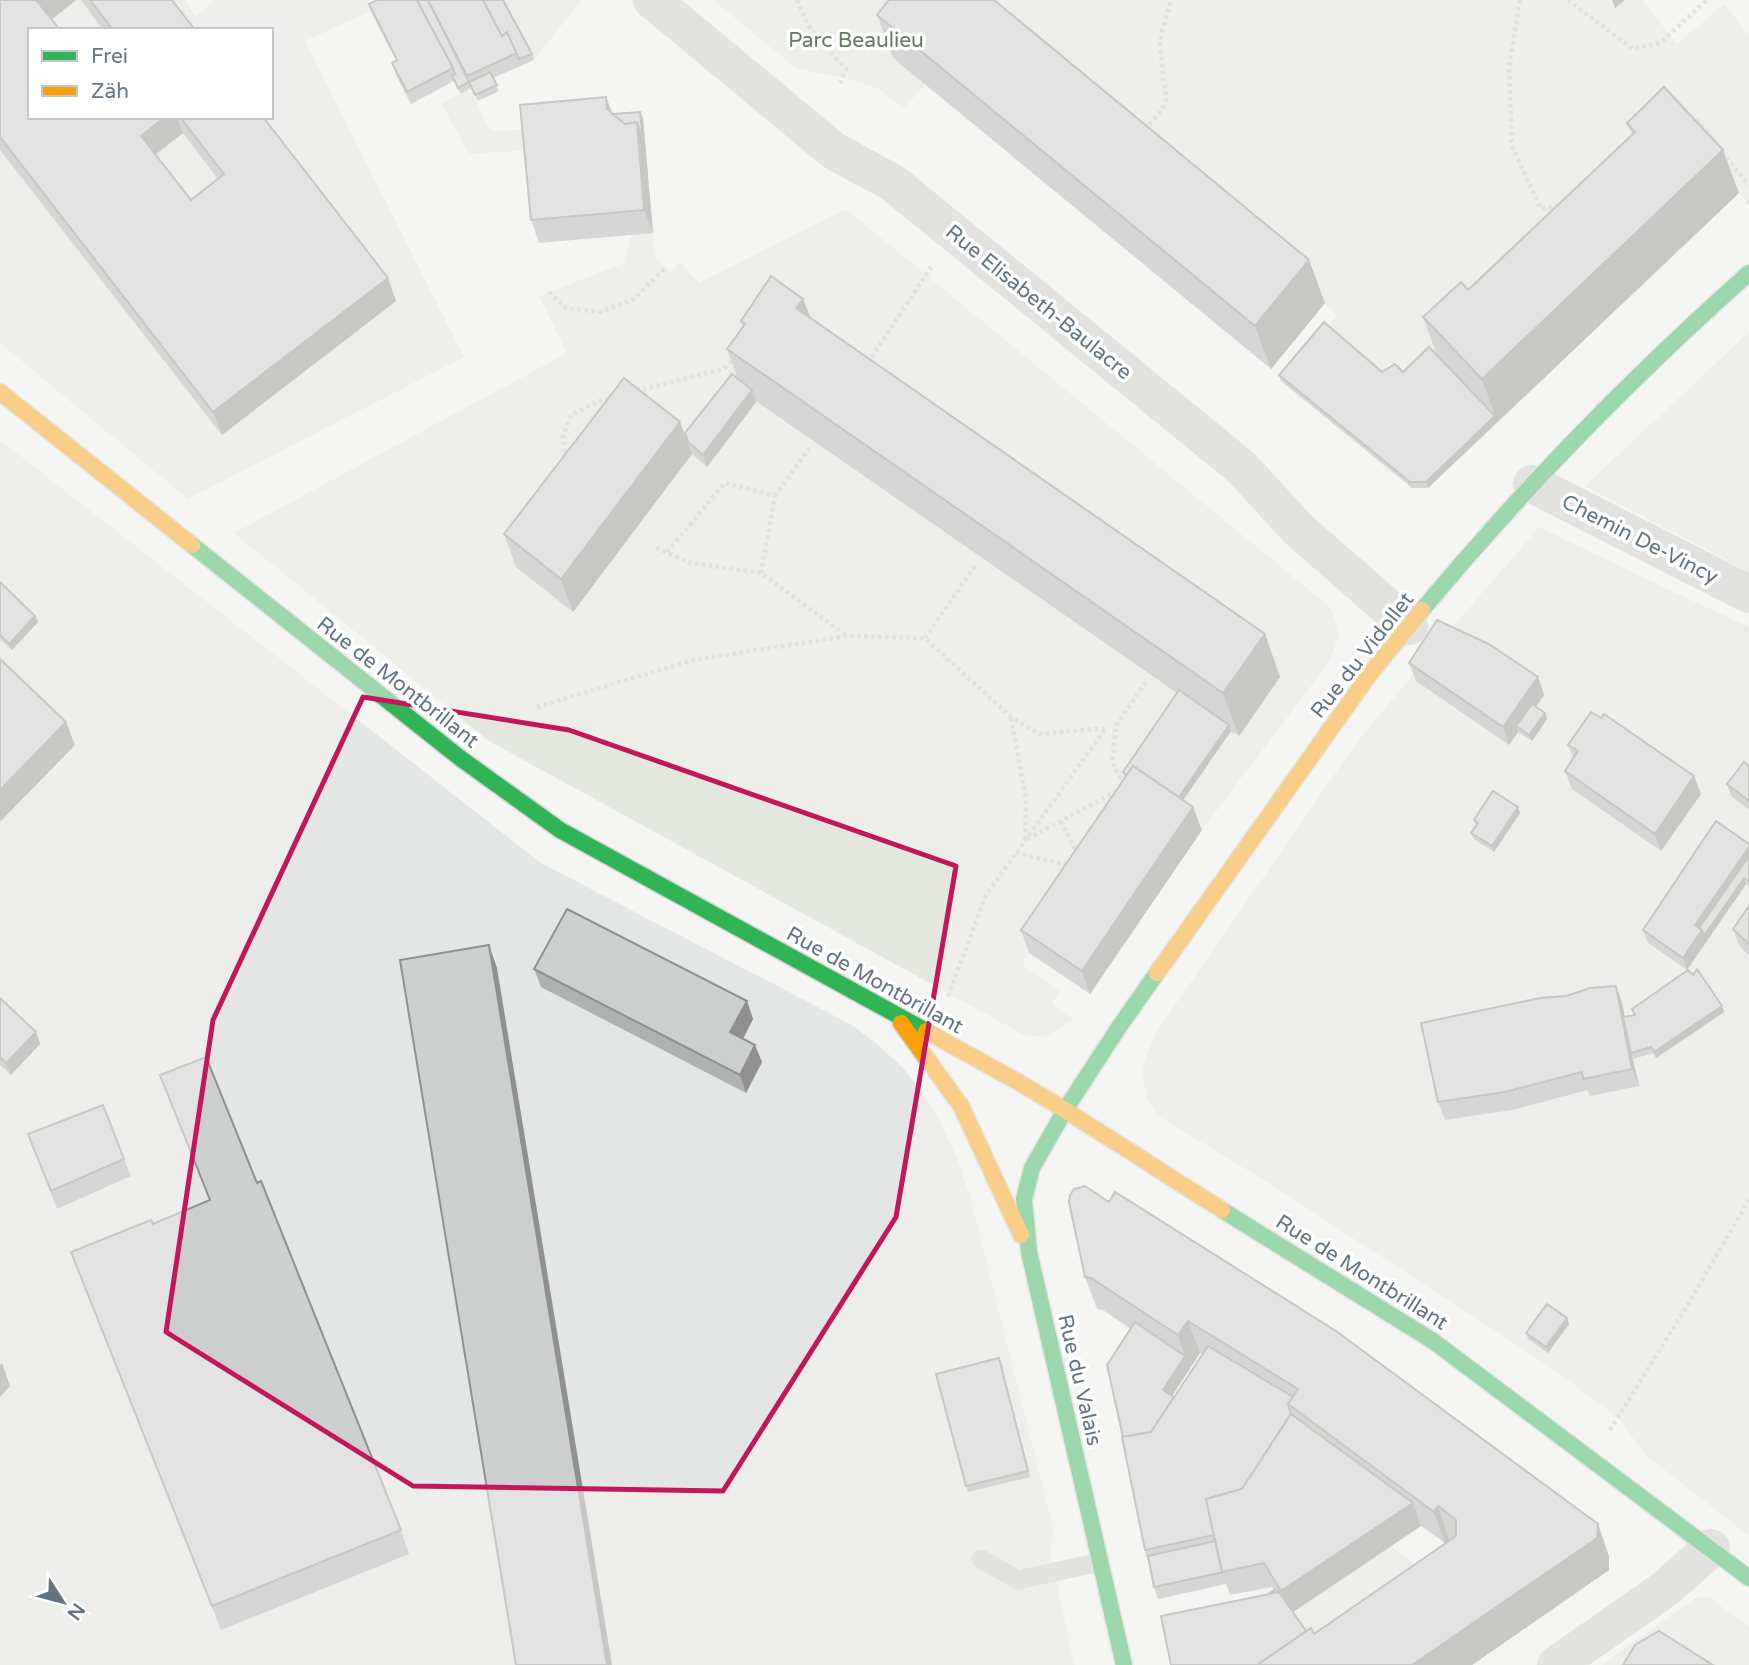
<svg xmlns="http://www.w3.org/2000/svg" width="1749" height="1665" font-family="'Varela Round',sans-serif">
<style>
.built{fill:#e4e5e5;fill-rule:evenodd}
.green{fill:#e4e7e0}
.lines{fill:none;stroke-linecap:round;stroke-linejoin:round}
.fast-casing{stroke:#d1d2d1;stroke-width:19}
.slow-casing{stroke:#d1d2d1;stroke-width:19}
.path{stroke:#cacaca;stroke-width:4.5;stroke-dasharray:3.5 3.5;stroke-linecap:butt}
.lane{stroke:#cccdcd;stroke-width:19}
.street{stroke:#cccdcd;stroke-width:38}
.fast{stroke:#30b455;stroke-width:16}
.slow{stroke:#ff9f0a;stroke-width:16}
.wall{fill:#b0b1b1;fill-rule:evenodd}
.shaded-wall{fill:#909090}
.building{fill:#cdcece;stroke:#909090;stroke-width:2}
.marked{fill:none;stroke:#c2185b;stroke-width:5;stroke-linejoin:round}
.labels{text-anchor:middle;stroke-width:7;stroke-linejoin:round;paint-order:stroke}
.park-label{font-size:21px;fill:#677863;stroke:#fff}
.street-label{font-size:21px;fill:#657481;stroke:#fff}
</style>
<rect width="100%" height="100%" fill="#f4f4f2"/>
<g class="built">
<path d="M0,0H184L196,16L215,0H366L371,11L305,41L464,357L188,499L0,343V275L42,243L0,188ZM30,30H271V117H30Z"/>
<polygon points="0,440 541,863 852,1025 877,1044 903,1068 924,1095 939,1119 957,1158 970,1197 1054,1532 1050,1551 1074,1665 0,1665"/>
<polygon points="1653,582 1749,627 1749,1072 1588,1316 1550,1367 1267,1182 1535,790 1520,779"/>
</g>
<g class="green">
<polygon points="502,0 582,0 534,60"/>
<polygon points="713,0 941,0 925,85 904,108 877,88 857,81 796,68"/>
<polygon points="957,0 1608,0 1615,8 1624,0 1642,0 1677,44 1724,4 1749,36 1749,205 1739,193 1405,378 1385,378 1326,328 1337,315 1325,303"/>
<polygon points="471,88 485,121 492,131 529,129 531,150 469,154 441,103"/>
<polygon points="0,188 42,243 0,275"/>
<polygon points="846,209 1331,608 1339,634 1329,662 1202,830 1141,790 1022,964 1060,991 1052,1003 1073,1019 1046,1037 1024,1035 489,741 234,533 567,353 539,296 624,263 632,234 653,233 655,258 671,272 680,262 699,283"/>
<polygon points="1749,332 1749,572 1585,486"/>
<polygon points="1539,527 1653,582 1520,779 1536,790 1267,1182 1158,1116 1147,1100 1142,1069 1155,1034 1354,746 1444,637"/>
<polygon points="1749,1072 1749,1536 1647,1456 1618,1418 1550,1367 1588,1316"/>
<polygon points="1510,1147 1615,1229 1571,1285 1466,1204"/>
<polygon points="1391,1546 1443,1586 1328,1665 1290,1614"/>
<polygon points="1709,1597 1749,1627 1749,1665 1601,1665 1696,1598"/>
</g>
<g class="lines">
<defs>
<g id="fast">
<polyline points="192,545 460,758 560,830 926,1031"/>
<path d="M1422,610C1522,490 1632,377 1749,273"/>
<polyline points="1222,1210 1433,1341 1749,1578"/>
<polyline points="1124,1665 1029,1252 1024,1199 1032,1168 1065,1110 1119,1027 1157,973"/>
</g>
<g id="slow">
<polyline points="0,392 192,545"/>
<polyline points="1157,973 1369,675 1422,610"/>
<polyline points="901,1023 961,1106 1021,1235"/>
<polyline points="926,1031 1020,1083 1065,1110 1222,1210"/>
</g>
</defs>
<use href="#fast" class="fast-casing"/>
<use href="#slow" class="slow-casing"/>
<g class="path">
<polyline points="797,0 810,29 846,69 840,83"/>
<polyline points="1520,0 1509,67 1512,146 1541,209 1561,205"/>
<polyline points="1568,0 1633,49 1660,43 1707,0"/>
<polyline points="1689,117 1698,121 1712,139"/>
<polyline points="1145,130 1162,110 1166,99 1160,45 1161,35 1171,0"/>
<polyline points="1722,152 1749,185"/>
<polyline points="1748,204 1749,202"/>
<polyline points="549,292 566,308 600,312 634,299 666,267"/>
<polyline points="868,363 931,267"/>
<polyline points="636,391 724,369 735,357"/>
<polyline points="567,459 563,436 571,415 599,401 611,398"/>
<polyline points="775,496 810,447"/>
<polyline points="656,548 691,563 761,573 847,636"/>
<polyline points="667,552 725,483 775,496 761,573"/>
<polyline points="925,638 975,566"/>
<polyline points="537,707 693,660 847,636 925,638 1011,717 1040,734 1106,728 986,895 947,999"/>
<polyline points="1011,718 1026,799 1025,840 1119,790"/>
<polyline points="1124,785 1112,762 1116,725 1146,682"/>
<polyline points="1061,821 1078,855"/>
<polyline points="1016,853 1071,866"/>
<polyline points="1610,1430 1687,1306 1749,1200"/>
</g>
<polyline class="lane" points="981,1559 1018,1580 1100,1562"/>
<g class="street">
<polyline points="652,0 834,151 893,183 1241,467 1299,530 1409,626"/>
<polyline points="1532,484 1749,594"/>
<polyline points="1556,1665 1665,1589 1711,1548"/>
</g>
<use href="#fast" class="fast"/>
<use href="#slow" class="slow"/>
</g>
<g class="wall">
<path d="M0,0H76L52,19L30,117H263L388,278L396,301L222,435L0,150ZM183,133L218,179L191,200L155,155Z"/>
<polygon points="81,0 172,0 195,30 103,30"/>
<polygon points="369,4 532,54 534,60 493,78 499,91 478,101 471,88 461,94 454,81 411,104 396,75 392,63 396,60 373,16"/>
<polygon points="877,15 1325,303 1271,369 893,58"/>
<polygon points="606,97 613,114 640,112 643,118 653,233 539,243 531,220"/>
<polygon points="1627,123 1739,193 1428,488 1412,488 1281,381 1279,375 1382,372 1403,372 1437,355 1423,317 1468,290 1632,135"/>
<polygon points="803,299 811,318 1280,677 1239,736 1231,731 1183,800 1202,830 1090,994 1029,953 1021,930 1125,777 1123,772 1177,693 756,401 756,402 707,467 692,454 573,612 516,567 504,534 685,433 738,379 727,349 743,327 741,321"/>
<polygon points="0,582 35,616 38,622 12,650 0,639"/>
<polygon points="1409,663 1538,677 1544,695 1536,707 1545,713 1547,719 1532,741 1518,732 1509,745 1416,681"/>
<polygon points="1568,745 1694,776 1701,794 1661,851 1572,789 1565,771 1574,759"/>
<polygon points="1749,766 1749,810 1731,796 1727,784"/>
<polygon points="1518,807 1520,813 1494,852 1474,839 1471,833 1476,826 1474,820"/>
<polygon points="1749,844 1749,886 1746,884 1687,970 1647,942 1643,930"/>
<polygon points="1749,906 1749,955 1740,947 1733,929"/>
<polygon points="534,969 747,1001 753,1019 743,1039 762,1062 746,1093 541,987"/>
<polygon points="1616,986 1622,1003 1625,1017 1634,1015 1632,1009 1724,1012 1656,1058 1653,1053 1633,1059 1639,1086 1590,1096 1588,1090 1512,1110 1445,1120 1438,1102 1566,996"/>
<polygon points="0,998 36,1032 40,1044 11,1075 0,1065"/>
<polygon points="160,1075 257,1183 401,1530 409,1554 221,1630 71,1252 153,1224 210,1201"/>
<polygon points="28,1134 124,1159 131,1176 57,1209"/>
<path d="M1069,1202L1609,1556V1570L1472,1665H1171L1274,1590L1272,1587L1230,1595L1226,1584L1158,1599L1154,1587L1145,1550L1123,1437L1131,1329L1103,1310L1097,1309L1085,1277ZM1200,1353L1202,1355L1174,1397L1172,1396ZM1421,1526L1445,1543L1314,1634L1306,1631L1293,1612Z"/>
<polygon points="1567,1318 1569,1324 1548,1353 1528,1339 1526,1333"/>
<polygon points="999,1358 1030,1477 968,1492 966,1486"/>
</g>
<g class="shaded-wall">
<polygon points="38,0 76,0 46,24 37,1"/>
<polygon points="1612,0 1625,0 1615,8"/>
<polygon points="606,97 614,120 607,109"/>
<polygon points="640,112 643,118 653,233 644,210 637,122"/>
<polygon points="165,117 177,117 183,133 149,159 141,136"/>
<polygon points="1723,150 1739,193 1428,488 1426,482 1495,416 1482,379"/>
<polygon points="1309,260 1325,303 1271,369 1255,326"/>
<polygon points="388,278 396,301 222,435 213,412"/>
<polygon points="803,299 819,342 796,308"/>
<polygon points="752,390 756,402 707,467 703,455"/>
<polygon points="680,422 692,454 573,612 561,579"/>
<polygon points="35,616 38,622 12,650 9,644"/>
<polygon points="1265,634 1280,677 1239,736 1223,693"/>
<polygon points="1538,677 1544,695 1520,729 1516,726 1518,732 1509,745 1503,727"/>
<polygon points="1545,713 1547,719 1532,741 1529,735"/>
<polygon points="66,722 75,745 0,822 0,790"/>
<polygon points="1229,725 1231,731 1175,812 1172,806"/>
<polygon points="1694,776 1701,794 1661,851 1655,834"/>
<polygon points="1193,807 1202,830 1090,994 1082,971"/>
<polygon points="1518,807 1520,813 1494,852 1492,846"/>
<polygon points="1749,847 1749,865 1744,878 1746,884 1687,970 1683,958 1695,925"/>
<polygon points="489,945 497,968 612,1665 607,1665"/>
<polygon points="1616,986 1622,1003 1632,1053 1631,1053 1639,1086 1632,1069"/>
<polygon points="747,1001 753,1019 737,1050 730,1032"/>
<polygon points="1722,1006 1724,1012 1656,1058 1654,1052"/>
<polygon points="36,1032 40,1044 11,1075 6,1063"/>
<polygon points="755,1045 762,1062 746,1093 740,1075"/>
<polygon points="1567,1318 1569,1324 1548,1353 1546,1347"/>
<polygon points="1188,1321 1200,1353 1168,1402 1163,1390 1185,1356 1178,1335"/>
<polygon points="999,1358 1001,1364 1030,1477 1028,1471"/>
<polygon points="2,1363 10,1386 0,1397 0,1365"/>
<polygon points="1413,1503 1421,1526 1290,1614 1281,1591"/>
<polygon points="1438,1506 1449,1539 1445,1544 1434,1512"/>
<polygon points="1598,1524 1609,1556 1609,1570 1472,1665 1412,1665"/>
</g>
<g class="building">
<polygon points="0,0 38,0 37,1 60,30 30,30 30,117 165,117 141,136 191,200 224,174 180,117 263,117 388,278 213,412 0,137"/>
<polygon points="90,0 172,0 195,30 113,30"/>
<polygon points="377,0 417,0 453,68 407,92 392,63 397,60 369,4"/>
<polygon points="417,0 428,0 469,82 458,88 452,75 455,74 453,68"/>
<polygon points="428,0 483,0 502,36 507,32 517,53 467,76"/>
<polygon points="483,0 503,0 532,54 519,59 507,32 502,36"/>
<polygon points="889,0 994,0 1309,260 1255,326 877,15"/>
<polygon points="490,72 497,85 475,95 469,82"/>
<polygon points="1664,87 1723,150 1482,379 1423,317 1461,282 1468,290 1635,132 1627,123"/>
<polygon points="606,97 607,109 625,124 637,122 644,210 531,220 520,105"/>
<polygon points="640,112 643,139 637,122 625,124 613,114"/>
<polygon points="771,276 803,299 796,308 1265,634 1223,693 727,349 745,324 741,321"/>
<polygon points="1324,322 1382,372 1395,364 1403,372 1429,347 1495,416 1426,482 1410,482 1279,375"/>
<polygon points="732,374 752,390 703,455 688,442 685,433"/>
<polygon points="624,378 680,422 561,579 504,534"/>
<polygon points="0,582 35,616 9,644 0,635"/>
<polygon points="1437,620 1489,644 1538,677 1503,727 1409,663"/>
<polygon points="0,659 66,722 0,790"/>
<polygon points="1179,690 1229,725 1179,797 1133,766 1127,775 1123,772"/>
<polygon points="1532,704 1545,713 1529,735 1516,726"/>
<polygon points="1591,712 1601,718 1604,714 1694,776 1655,834 1565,771 1578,751 1568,745"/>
<polygon points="1744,762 1749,766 1749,801 1727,784"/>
<polygon points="1133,766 1193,807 1082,971 1021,930"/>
<polygon points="1493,791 1518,807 1492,846 1471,833 1478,823 1474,820"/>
<polygon points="1716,821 1749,844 1749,847 1695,925 1702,930 1683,958 1643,930"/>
<polygon points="1749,856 1749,881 1744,878 1704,936 1702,930 1699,928"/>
<polygon points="1749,906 1749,944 1733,929"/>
<polygon points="567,909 747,1001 730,1032 755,1045 740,1075 534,969"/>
<polygon points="489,945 607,1665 516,1665 400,960"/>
<polygon points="1697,969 1722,1006 1654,1052 1651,1047 1631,1053 1623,1017 1635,1015 1632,1009 1688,970 1693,975"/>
<polygon points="1616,986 1632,1069 1583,1079 1582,1072 1505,1092 1438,1102 1421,1023 1540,998 1566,996 1590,988"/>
<polygon points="0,998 36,1032 6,1063 0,1057"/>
<polygon points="206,1057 257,1183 261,1181 401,1530 212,1606 71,1252 151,1220 153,1224 210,1200 160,1075"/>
<polygon points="103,1105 124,1159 51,1191 28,1134"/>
<polygon points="1085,1186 1109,1202 1115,1192 1336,1331 1598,1524 1597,1538 1412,1665 1257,1665 1311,1628 1314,1634 1456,1536 1456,1520 1438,1506 1434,1512 1288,1404 1298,1389 1188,1321 1178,1335 1091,1278 1085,1277 1069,1202 1070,1195 1074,1189"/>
<polygon points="1547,1304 1567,1318 1546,1347 1526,1333"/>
<polygon points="1135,1322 1185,1356 1163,1390 1174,1397 1151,1432 1123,1437 1107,1365"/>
<polygon points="1208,1346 1293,1397 1288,1404 1291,1414 1242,1489 1206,1499 1214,1535 1145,1550 1122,1437 1151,1432"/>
<polygon points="999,1358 1028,1471 966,1486 936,1374"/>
<polygon points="1291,1414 1413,1503 1281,1591 1264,1563 1222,1572 1206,1499 1242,1489"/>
<polygon points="1215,1541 1222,1572 1224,1572 1154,1587 1148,1556"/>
<polygon points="1276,1589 1278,1592 1268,1594"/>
<polygon points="1279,1592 1306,1631 1257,1665 1171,1665 1161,1616"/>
<polygon points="1659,1631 1713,1665 1623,1665 1635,1645"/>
</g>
<path d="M0 0H1749V1665H0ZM363,697L569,730L956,866L896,1217L723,1491L413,1486L166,1332L213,1020Z" fill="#f4f4f2" fill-opacity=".55" fill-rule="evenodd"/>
<path class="marked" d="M363,697L569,730L956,866L896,1217L723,1491L413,1486L166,1332L213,1020Z"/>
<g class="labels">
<g class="park-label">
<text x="856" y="47">Parc Beaulieu</text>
</g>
<g class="street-label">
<text transform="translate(1039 302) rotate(39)" y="7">Rue Elisabeth-Baulacre</text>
<text transform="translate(1640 539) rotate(27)" y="7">Chemin De-Vincy</text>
<text transform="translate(1362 655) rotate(-52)" y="7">Rue du Vidollet</text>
<text transform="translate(398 682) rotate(38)" y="7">Rue de Montbrillant</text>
<text transform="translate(875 980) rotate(29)" y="7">Rue de Montbrillant</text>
<text transform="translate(1362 1272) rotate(32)" y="7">Rue de Montbrillant</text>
<text transform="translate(1080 1380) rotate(77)" y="7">Rue du Valais</text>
</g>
</g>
<rect x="28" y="28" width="245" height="91" fill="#ffffff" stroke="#c1c7cd" stroke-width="2"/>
<rect x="42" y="51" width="35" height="10" fill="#30b455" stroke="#c1c7cd" stroke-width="2"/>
<text x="91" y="63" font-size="21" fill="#657481">Frei</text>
<rect x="42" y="86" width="35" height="10" fill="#ff9f0a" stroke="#c1c7cd" stroke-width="2"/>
<text x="91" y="98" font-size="21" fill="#657481">Zäh</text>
<g transform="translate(63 1602) rotate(126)" stroke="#ffffff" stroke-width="5" paint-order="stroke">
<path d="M0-5L12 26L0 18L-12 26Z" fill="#657481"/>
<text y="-10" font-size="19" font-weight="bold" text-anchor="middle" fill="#657481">N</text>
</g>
</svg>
